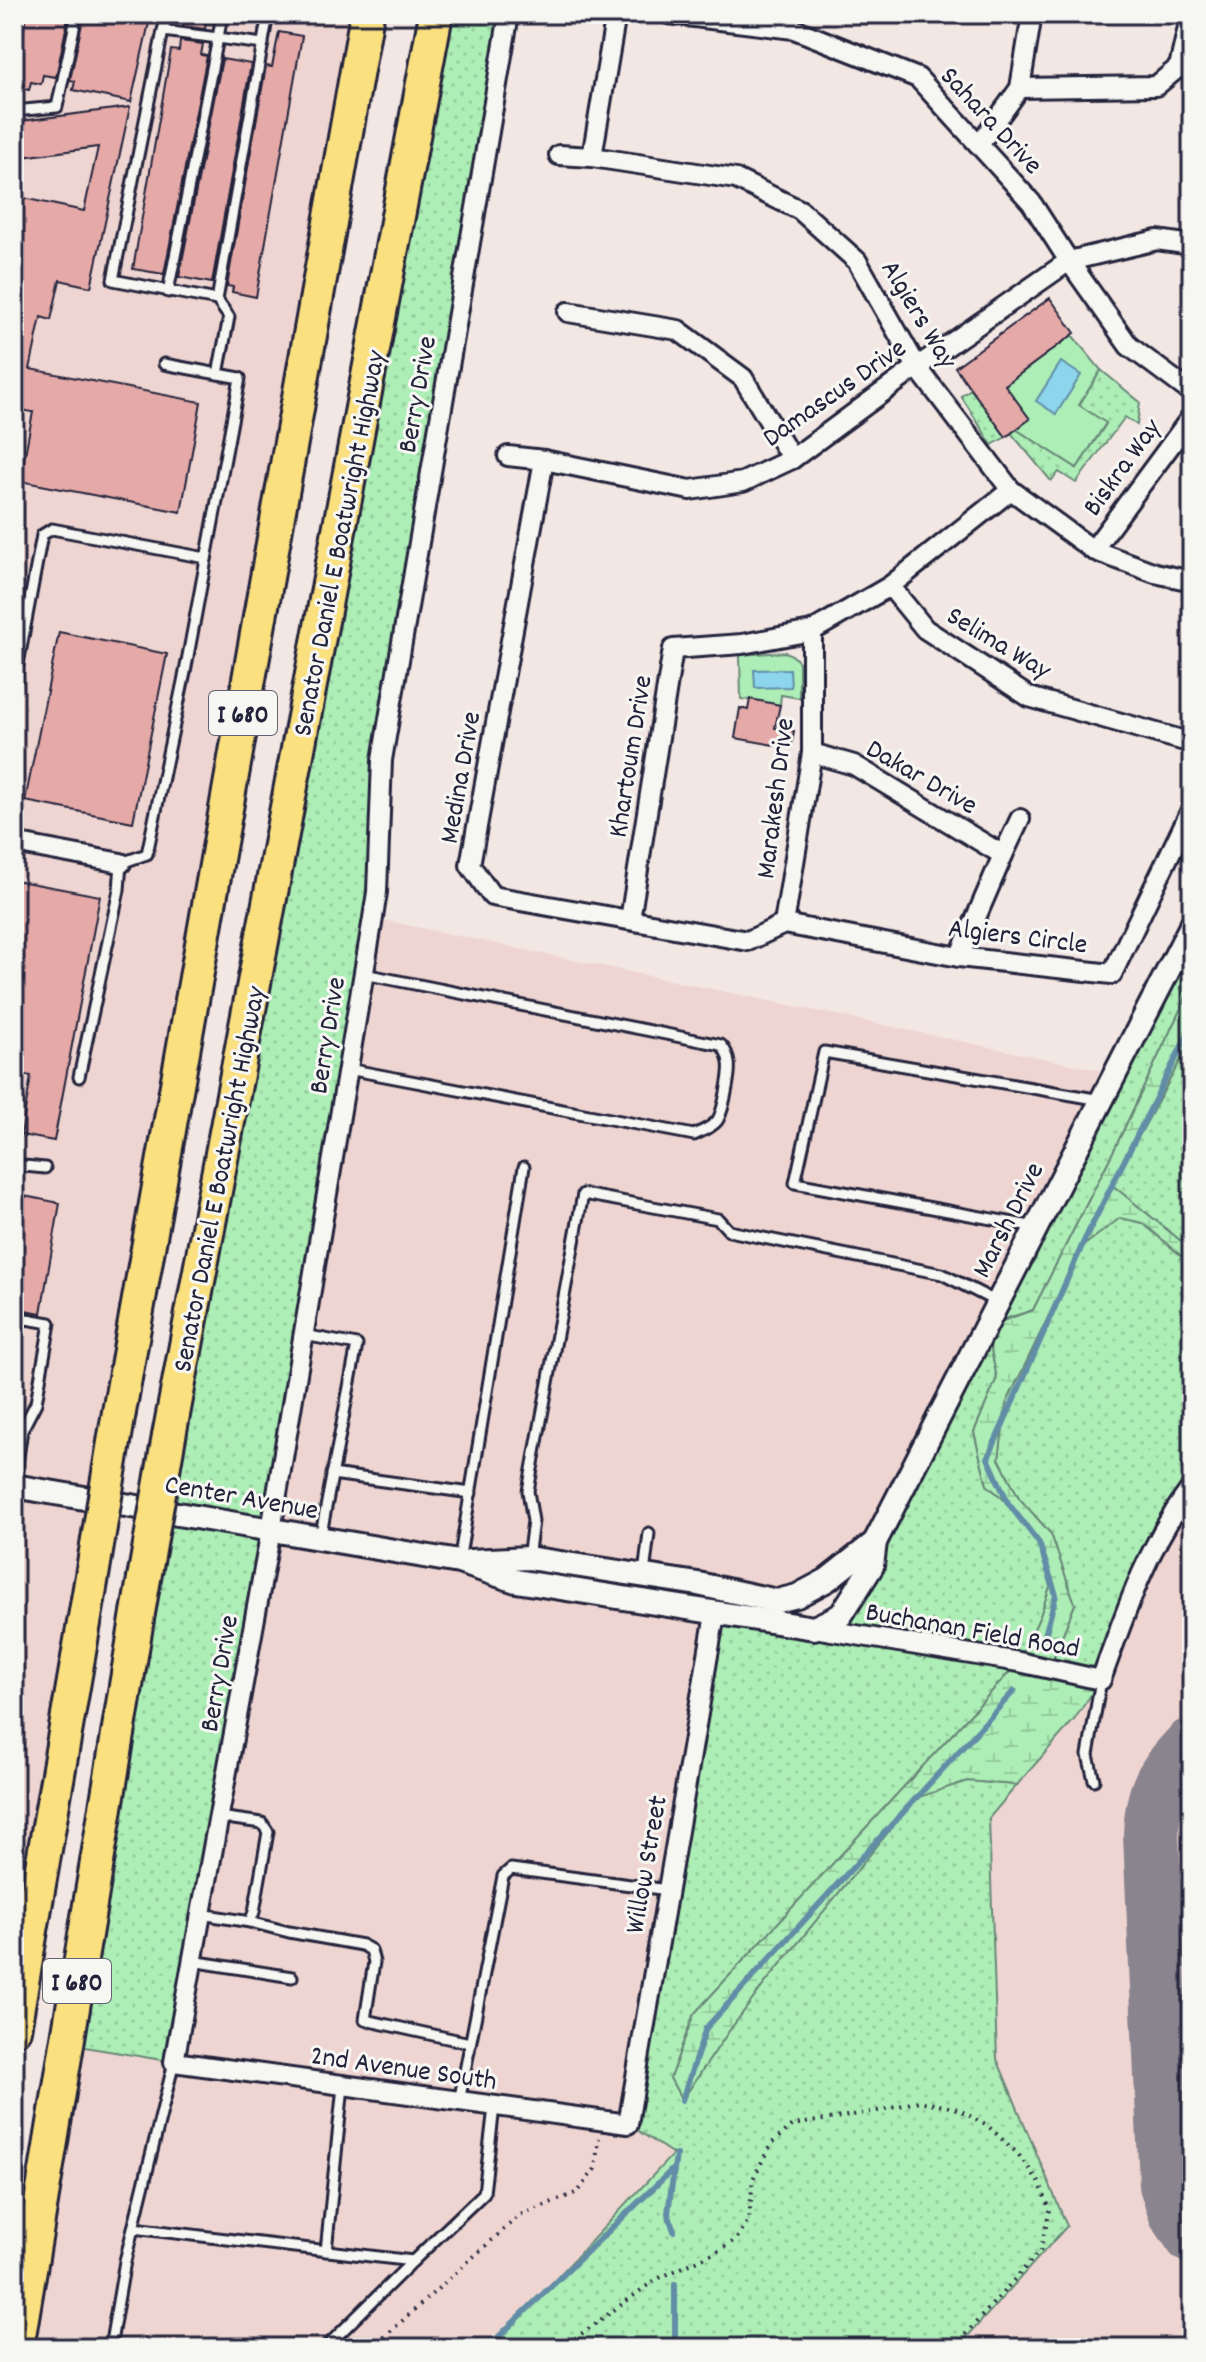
<svg xmlns="http://www.w3.org/2000/svg" width="1206" height="2362" font-family="Dekko,sans-serif">
<style>
.built{fill:#efd5d1}
.grass{fill:url(#grass-dots);stroke:#688878;stroke-width:2}
.wetland{fill:url(#wetland-marsh);stroke:#688878;stroke-width:2}
.garden{fill:#adeeb6;stroke:#688878;stroke-width:2}
.water{fill:#8cd5ed;stroke:#628da6;stroke-width:2}
.lines{fill:none;stroke-linecap:round;stroke-linejoin:round}
.stream{stroke:#628da6;stroke-width:6}
.taxiway{stroke:#8a848f;stroke-width:56}
.building{fill:#e5aaa8;stroke:#22223b;stroke-width:2}
.service-casing{stroke:#22223b;stroke-width:15}
.minor-casing{stroke:#22223b;stroke-width:24}
.tertiary-casing{stroke:#22223b;stroke-width:28}
.motorway-casing{stroke:#22223b;stroke-width:38}
.path{stroke:#22223b;stroke-width:4;stroke-dasharray:2 6;stroke-linecap:butt}
.service{stroke:#f6f6f2;stroke-width:9}
.minor{stroke:#f6f6f2;stroke-width:18}
.tertiary{stroke:#f6f6f2;stroke-width:22}
.motorway{stroke:#fbe080;stroke-width:32}
.motorway-bridge-casing{stroke:#22223b;stroke-width:38;stroke-linecap:butt}
.motorway-bridge{stroke:#fbe080;stroke-width:32}
.labels{text-anchor:middle;stroke-width:6;stroke-linejoin:round;paint-order:stroke}
.shield{fill:#f6f6f2;stroke:#626272;stroke-width:2}
.shield-label{font-size:26px;font-weight:bold;fill:#22223b}
.street-label{font-size:28px;fill:#22223b;stroke:#f6f6f2}
</style>
<defs>
<pattern id="grass-dots" width="8" height="8" patternUnits="userSpaceOnUse" patternTransform="scale(2)"><rect width="8" height="8" fill="#adeeb6"/><path d="M2 2h.1M6 6h.1" fill="none" stroke="#95cc9d" stroke-width="1.8" stroke-linecap="round"/></pattern>
<pattern id="wetland-marsh" width="20" height="14" patternUnits="userSpaceOnUse" patternTransform="scale(2)"><rect width="20" height="14" fill="#adeeb6"/><path d="M1 5h8M5 5V1M11 12h8M15 12V8" fill="none" stroke="#95cc9d"/></pattern>
</defs>
<rect width="100%" height="100%" fill="#f3e7e3"/>
<filter id="ink" filterUnits="userSpaceOnUse"><feTurbulence type="fractalNoise" baseFrequency=".0125" numOctaves="2"/><feDisplacementMap in="SourceGraphic" scale="16" xChannelSelector="R" yChannelSelector="G"/><feConvolveMatrix kernelMatrix="1 2 1 2 8 2 1 2 1" color-interpolation-filters="sRGB"/></filter>
<g filter="url(#ink)">
<g class="built">
<polygon points="14,14 367,14 14,2029"/>
<polygon points="373,918 1113,1073 875,1542 797,1596 698,1584 462,1563 715,1614 676,2155 492,2348 17,2348 67,2044 173,2062"/>
<polygon points="1192,1487 1192,2348 957,2348 1067,2226 997,2059 989,1818 1074,1720 1101,1680"/>
</g>
<g class="grass">
<polygon points="436,14 509,14 382,760 377,892 174,2062 67,2044"/>
<polygon points="1101,370 1140,402 1137,425 1125,417 1076,483 1059,472 1051,481 1011,433 1016,429 1077,468 1106,424 1079,405"/>
<polygon points="971,389 1006,437 992,445 961,396"/>
<polygon points="1192,924 1192,985 1116,1146 1033,1310 986,1325 997,1378 974,1432 987,1485 1008,1503 1039,1543 1052,1581 1040,1616 1019,1662 694,2014 670,2078 682,2100 729,2031 765,1983 916,1797 967,1781 1017,1785 989,1818 997,2059 1067,2226 957,2348 491,2348 673,2154 628,2124 715,1614 821,1620 841,1615 872,1566 875,1542"/>
<polygon points="1192,1039 1192,1250 1112,1185"/>
<polygon points="1120,1217 1143,1223 1192,1265 1192,1487 1101,1680 1049,1669 1075,1604 1051,1534 1019,1498 999,1458 1006,1404 1082,1246"/>
</g>
<polygon class="wetland" points="1192,985 1192,1039 1112,1185 1192,1250 1192,1265 1143,1223 1120,1218 1082,1247 1006,1404 999,1459 1019,1498 1051,1534 1075,1604 1049,1668 1101,1680 1074,1720 1017,1785 967,1781 916,1798 765,1983 729,2031 682,2100 670,2078 694,2014 1019,1662 1040,1616 1052,1581 1039,1543 1008,1503 987,1485 974,1432 997,1378 986,1327 1033,1310 1116,1146"/>
<g class="garden">
<polygon points="1072,335 1101,370 1079,405 1106,423 1077,468 1016,429 1005,385"/>
<polygon points="785,652 792,655 799,662 799,698 781,695 780,705 741,699 740,655"/>
</g>
<g class="water">
<polygon points="1061,362 1081,375 1056,414 1036,401"/>
<polygon points="790,669 791,687 755,688 754,670"/>
</g>
<g class="lines">
<g class="stream">
<polyline points="1044,1639 1056,1595 1039,1543 1008,1503 988,1458 1085,1239 1192,1026"/>
<polyline points="682,2100 706,2028 1014,1691"/>
<polyline points="674,2231 668,2213 676,2155"/>
<polyline points="487,2348 674,2168"/>
<polyline points="675,2348 675,2284"/>
</g>
<path class="taxiway" d="M1192,1745C1162,1777 1153,1790 1151,1835L1167,2185L1176,2212L1192,2236"/>
</g>
<g class="building">
<polygon points="27,14 69,14 56,77 43,75 41,84 31,82 29,90 14,87 14,75"/>
<polygon points="84,14 151,14 131,102 73,90 75,81 70,80"/>
<polygon points="185,14 208,14 205,29 183,26"/>
<polygon points="279,32 302,36 256,297 232,292 233,287 227,286 266,66 272,67"/>
<polygon points="180,41 203,44 201,55 207,56 164,274 133,269 171,50 179,51"/>
<polygon points="222,59 251,64 212,283 179,277"/>
<polygon points="130,107 91,287 60,280 51,320 41,317 30,369 201,402 181,512 20,481 33,412 14,409 14,196 84,211 98,147 14,158 14,122"/>
<polygon points="1050,298 1075,333 1005,385 1030,419 1006,437 955,367"/>
<polygon points="59,632 167,654 133,822 25,801"/>
<polygon points="750,699 780,705 775,728 794,731 791,748 735,738 740,708 748,710"/>
<polygon points="14,880 100,896 54,1141 21,1135 31,1076 14,1073"/>
<polygon points="14,1194 60,1203 41,1313 14,1308"/>
</g>
<g class="lines">
<defs>
<g id="service">
<polyline points="167,14 163,31 218,38 168,292"/>
<polyline points="222,14 218,38 263,44"/>
<polyline points="14,18 15,14"/>
<polyline points="163,31 113,280 217,300"/>
<polyline points="14,111 57,107 77,14"/>
<polyline points="218,374 229,317 217,300 268,14"/>
<polyline points="14,686 42,535 52,529 206,558"/>
<path d="M348,1069L694,1135C702,1131 711,1128 717,1121C723,1113 731,1073 729,1063C728,1055 726,1050 721,1045L364,974"/>
<polyline points="79,1077 119,890 121,863 147,854 185,672 240,378 164,364"/>
<polyline points="14,1165 45,1168"/>
<polyline points="1036,1227 795,1183 824,1052 1101,1100"/>
<polyline points="14,1317 50,1323 36,1403 22,1430 14,1429"/>
<polyline points="304,1335 357,1345 320,1539"/>
<polyline points="332,1474 471,1493"/>
<polyline points="14,1484 22,1430"/>
<polyline points="528,1558 533,1521 528,1491 583,1194 718,1219 729,1231 942,1274 997,1302"/>
<polyline points="459,1562 524,1167"/>
<polyline points="644,1574 649,1533"/>
<polyline points="1094,1780 1088,1755 1101,1680"/>
<polyline points="201,1914 250,1922 254,1912 268,1832 262,1823 219,1817"/>
<polyline points="250,1922 289,1932 362,1945 371,1950 374,1962 365,2020 470,2043"/>
<polyline points="192,1961 292,1977"/>
<polyline points="459,2102 503,1876 511,1869 668,1890"/>
<polyline points="133,2228 413,2261 484,2193 494,2107"/>
<polyline points="326,2251 343,2086"/>
<polyline points="110,2348 125,2261 174,2062"/>
<polyline points="325,2348 413,2261"/>
</g>
<g id="minor">
<polyline points="509,14 382,760 377,892 373,918 271,1530 174,2062 628,2124 715,1614"/>
<polyline points="669,14 794,29 918,78 1031,202 1069,261 1129,346 1192,393"/>
<polyline points="1020,88 1156,86 1179,67 1191,14"/>
<polyline points="980,143 1020,88 1032,14"/>
<polyline points="559,155 592,157 736,179 800,210 857,261 917,367 1011,490 1093,550 1155,573 1192,581"/>
<polyline points="592,157 616,14"/>
<polyline points="568,312 678,330 743,378 792,459"/>
<polyline points="508,456 544,460 690,490 743,482 792,459 917,367 1069,261 1157,240 1192,245"/>
<polyline points="544,460 470,865 492,896 748,941 784,924"/>
<polyline points="1093,550 1192,416"/>
<polyline points="890,586 925,629 1029,697 1192,743"/>
<polyline points="812,753 854,765 1003,855 959,957"/>
<polyline points="14,843 121,863"/>
<polyline points="1003,855 1020,819"/>
<polyline points="630,920 673,649 742,644 812,631 890,586 1011,490"/>
<polyline points="784,924 959,957 1112,974 1192,808"/>
<polyline points="784,924 812,753 812,631"/>
<path d="M814,1628L1019,1662L1101,1680C1125,1613 1148,1544 1192,1487"/>
</g>
<g id="tertiary">
<polyline points="14,1486 459,1562 516,1581 814,1628 841,1615 872,1566 875,1542 1192,924"/>
<polyline points="470,1561 528,1558 698,1584 777,1601 797,1596 827,1580 875,1542"/>
</g>
<g id="motorway">
<polyline points="119,1412 367,14"/>
<polyline points="169,1436 436,14"/>
<polyline points="14,2029 88,1600"/>
<polyline points="17,2348 138,1613"/>
</g>
</defs>
<use href="#service" class="service-casing"/>
<use href="#minor" class="minor-casing"/>
<use href="#tertiary" class="tertiary-casing"/>
<use href="#motorway" class="motorway-casing"/>
<g class="path">
<polyline points="372,2348 520,2215 578,2192 595,2169 599,2138"/>
<polyline points="562,2348 655,2280 716,2252 736,2240 749,2219 753,2179 771,2144 793,2125 883,2110 919,2101 958,2109 989,2127 1018,2154 1039,2182 1050,2210 1040,2251 953,2348"/>
</g>
<use href="#service" class="service"/>
<use href="#minor" class="minor"/>
<use href="#tertiary" class="tertiary"/>
<use href="#motorway" class="motorway"/>
<defs>
<g id="motorway-bridge">
<polyline points="88,1600 119,1412"/>
<polyline points="138,1613 169,1436"/>
</g>
</defs>
<use href="#motorway-bridge" class="motorway-bridge-casing"/>
<use href="#motorway-bridge" class="motorway-bridge"/>
</g>
</g>
<g class="labels">
<g class="shield">
<rect x="209" y="691" width="68" height="44" rx="6"/>
<rect x="43" y="1959" width="68" height="44" rx="6"/>
</g>
<g class="shield-label">
<text x="243" y="722">I 680</text>
<text x="77" y="1990">I 680</text>
</g>
<g class="street-label">
<text transform="translate(993 119) rotate(47)" y="10">Sahara Drive</text>
<text transform="translate(921 313) rotate(59)" y="10">Algiers Way</text>
<text transform="translate(833 391) rotate(-35)" y="10">Damascus Drive</text>
<text transform="translate(415 394) rotate(-80)" y="10">Berry Drive</text>
<text transform="translate(1120 466) rotate(-54)" y="10">Biskra Way</text>
<text transform="translate(337 543) rotate(-79)" y="10">Senator Daniel E Boatwright Highway</text>
<text transform="translate(1000 641) rotate(31)" y="10">Selima Way</text>
<text transform="translate(628 756) rotate(-81)" y="10">Khartoum Drive</text>
<text transform="translate(923 775) rotate(30)" y="10">Dakar Drive</text>
<text transform="translate(458 777) rotate(-80)" y="10">Medina Drive</text>
<text transform="translate(773 798) rotate(-83)" y="10">Marakesh Drive</text>
<text transform="translate(1018 934) rotate(7)" y="10">Algiers Circle</text>
<text transform="translate(325 1035) rotate(-81)" y="10">Berry Drive</text>
<text transform="translate(217 1179) rotate(-79)" y="10">Senator Daniel E Boatwright Highway</text>
<text transform="translate(1006 1219) rotate(-63)" y="10">Marsh Drive</text>
<text transform="translate(242 1495) rotate(10)" y="10">Center Avenue</text>
<text transform="translate(973 1628) rotate(10)" y="10">Buchanan Field Road</text>
<text transform="translate(217 1673) rotate(-80)" y="10">Berry Drive</text>
<text transform="translate(644 1864) rotate(-80)" y="10">Willow Street</text>
<text transform="translate(404 2066) rotate(8)" y="10">2nd Avenue South</text>
</g>
</g>
<rect width="1206" height="2362" fill="none" stroke="#f6f6f2" stroke-width="48"/>
<rect x="24" y="24" width="1158" height="2314" fill="none" stroke="#22223b" stroke-width="3" filter="url(#ink)"/>
</svg>
